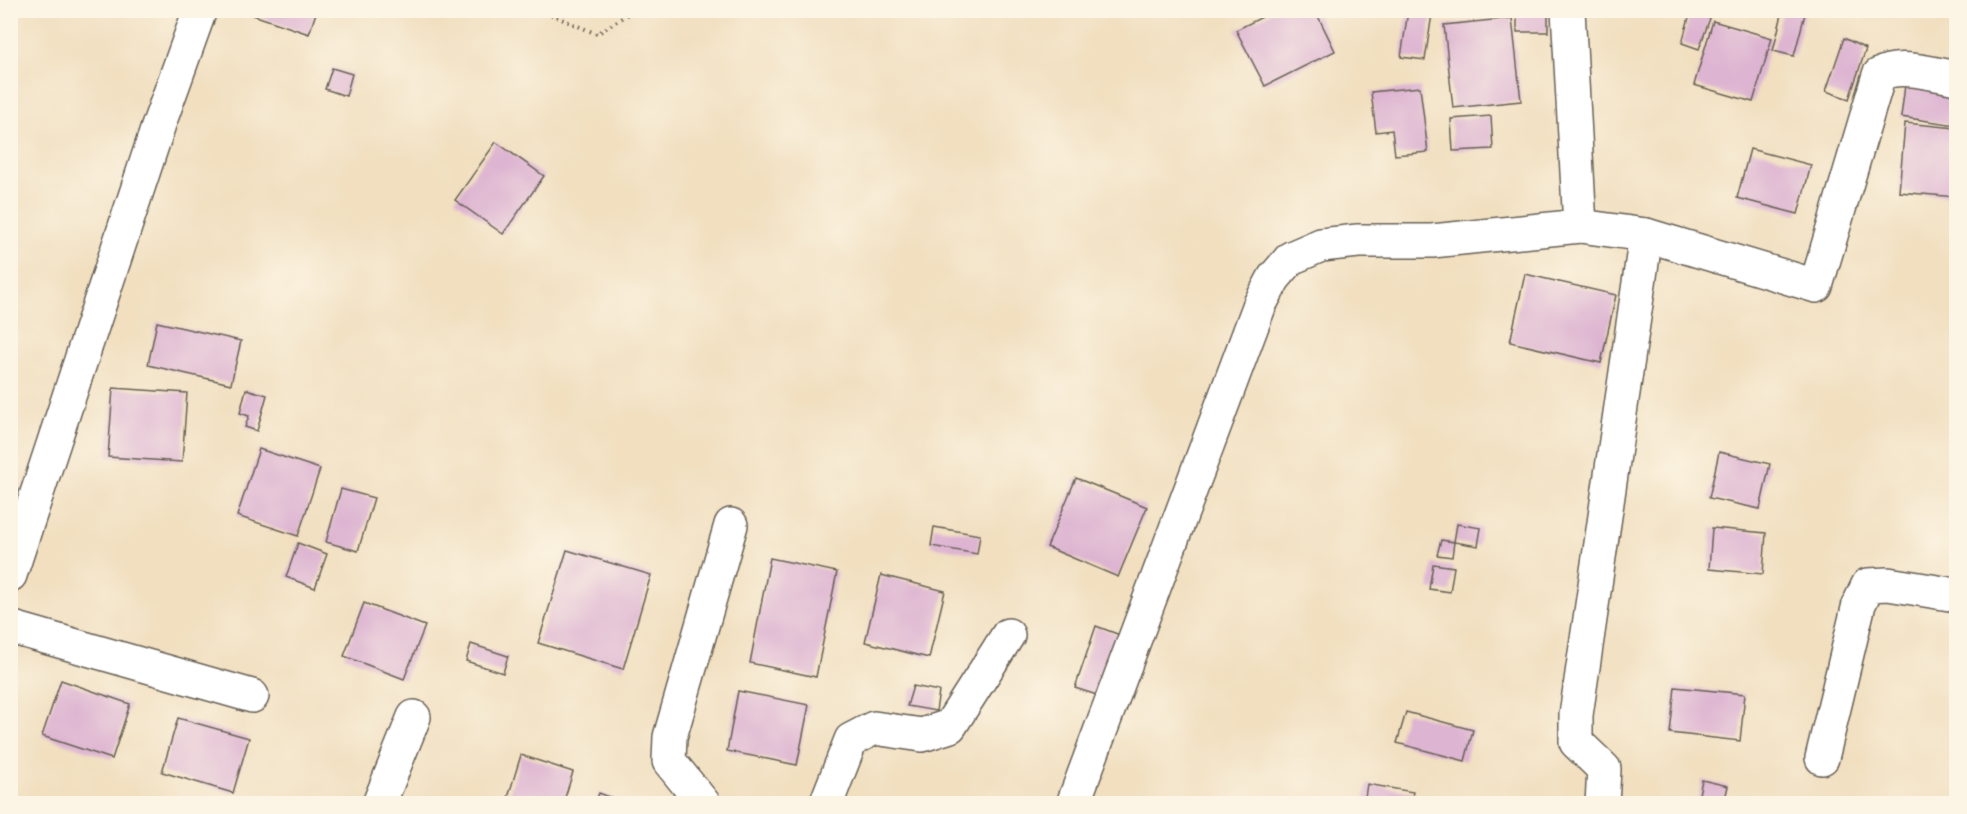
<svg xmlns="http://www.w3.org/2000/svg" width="1967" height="814" font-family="'Playpen Sans',sans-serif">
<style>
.building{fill:#ddb4d1}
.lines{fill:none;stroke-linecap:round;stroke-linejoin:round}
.minor-casing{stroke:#676055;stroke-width:36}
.path{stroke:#676055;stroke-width:4;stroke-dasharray:1.5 4.5;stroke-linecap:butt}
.minor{stroke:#fff;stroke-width:33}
</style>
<rect width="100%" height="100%" fill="#fcf5e5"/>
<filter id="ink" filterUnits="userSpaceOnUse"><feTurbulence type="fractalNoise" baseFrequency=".0167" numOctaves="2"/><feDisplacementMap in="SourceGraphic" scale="12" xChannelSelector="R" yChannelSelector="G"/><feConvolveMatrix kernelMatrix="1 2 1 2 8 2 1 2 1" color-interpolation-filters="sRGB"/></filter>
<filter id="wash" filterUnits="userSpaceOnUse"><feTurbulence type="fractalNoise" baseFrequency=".008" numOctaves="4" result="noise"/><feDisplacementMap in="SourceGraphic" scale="24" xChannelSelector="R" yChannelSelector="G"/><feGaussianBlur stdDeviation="1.35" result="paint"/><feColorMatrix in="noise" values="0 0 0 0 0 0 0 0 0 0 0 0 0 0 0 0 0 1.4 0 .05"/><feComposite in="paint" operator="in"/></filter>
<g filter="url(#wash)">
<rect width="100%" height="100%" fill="#f1dfc0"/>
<g id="blocks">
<g class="building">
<polygon points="254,10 317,10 309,34 253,15"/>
<polygon points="1276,10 1315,10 1335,51 1265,86 1236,30"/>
<rect x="1517" y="10" width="31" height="22"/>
<polygon points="1691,10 1713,10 1699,49 1682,43"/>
<polygon points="1783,10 1806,10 1794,56 1773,51"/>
<polygon points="1408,11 1432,14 1425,60 1401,57"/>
<polygon points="1512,18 1521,101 1453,108 1444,25"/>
<polygon points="1713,21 1772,38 1753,102 1694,85"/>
<polygon points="1844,38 1866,49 1849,99 1826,91"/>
<polygon points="332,68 352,74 346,96 325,89"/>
<polygon points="1906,77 1956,84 1956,125 1901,117"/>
<polygon points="1420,87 1428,152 1395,155 1392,130 1376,132 1371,92"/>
<polygon points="1491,116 1493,149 1453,151 1451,119"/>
<polygon points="1905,123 1956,128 1956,197 1899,192"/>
<polygon points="496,142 544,176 503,234 455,200"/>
<polygon points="1750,149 1811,165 1798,214 1737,198"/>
<polygon points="1525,274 1616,295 1601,363 1510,342"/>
<polygon points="157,322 241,341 231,384 148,365"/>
<polygon points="113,388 187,393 182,462 108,457"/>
<polygon points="246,389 267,395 257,431 245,427 249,416 240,413"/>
<polygon points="259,449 320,469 298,536 237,516"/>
<polygon points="1719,452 1770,464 1760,509 1709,498"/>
<polygon points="1076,478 1147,507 1118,577 1047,547"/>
<polygon points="341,489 374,498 358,551 326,542"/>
<polygon points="1457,524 1481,528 1478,546 1454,542"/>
<polygon points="934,527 980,535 977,554 931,546"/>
<polygon points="1712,528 1766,533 1763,574 1709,569"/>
<polygon points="1441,540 1454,542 1452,557 1437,555"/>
<polygon points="298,543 327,554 315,588 286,577"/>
<polygon points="567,550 651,575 623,669 538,643"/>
<polygon points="770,558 837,572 816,677 750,663"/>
<polygon points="1433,564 1454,567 1450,592 1429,589"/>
<polygon points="881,575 945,591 929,658 865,642"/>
<polygon points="364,603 425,626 404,679 344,656"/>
<polygon points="1096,626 1120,635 1100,696 1075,688"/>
<polygon points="471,644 508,656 503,673 466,661"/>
<polygon points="61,680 130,704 112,759 42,736"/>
<polygon points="913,686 939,691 936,711 907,706"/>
<polygon points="1675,687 1745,694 1740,741 1670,733"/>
<polygon points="738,691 809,705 797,765 727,751"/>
<polygon points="1406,712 1473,730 1465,761 1397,743"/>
<polygon points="178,718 249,738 233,793 162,772"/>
<polygon points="521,755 573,772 563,804 506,804"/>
<polygon points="1702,780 1728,786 1724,804 1697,804"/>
<polygon points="1367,784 1413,792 1411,804 1364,804"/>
<polygon points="599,793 626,803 626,804 595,804"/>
</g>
</g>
</g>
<g filter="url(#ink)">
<use href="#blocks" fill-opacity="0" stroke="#676055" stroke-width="1.5"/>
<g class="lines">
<defs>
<g id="minor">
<polyline points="1568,10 1580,226"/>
<polyline points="10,575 159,124 200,10"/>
<polyline points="10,627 252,696"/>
<polyline points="1822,758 1859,604 1868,585 1888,584 1956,595"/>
<polyline points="379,804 414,717"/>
<polyline points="704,804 669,761 670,737 731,525"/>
<polyline points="826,804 851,740 874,728 922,735 950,726 1008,635"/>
<path d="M1073,804L1260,304L1274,278L1291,258L1321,245L1358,241H1432L1580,226L1646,235L1816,286L1879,75C1898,63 1934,74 1956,78"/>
<polyline points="1602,804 1604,769 1576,742 1576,715 1646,235"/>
</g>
</defs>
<use href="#minor" class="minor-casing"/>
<polyline class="path" points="540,10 597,34 634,10"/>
<use href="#minor" class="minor"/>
</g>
</g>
<rect width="1967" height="814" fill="none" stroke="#fcf5e5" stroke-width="36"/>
</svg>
